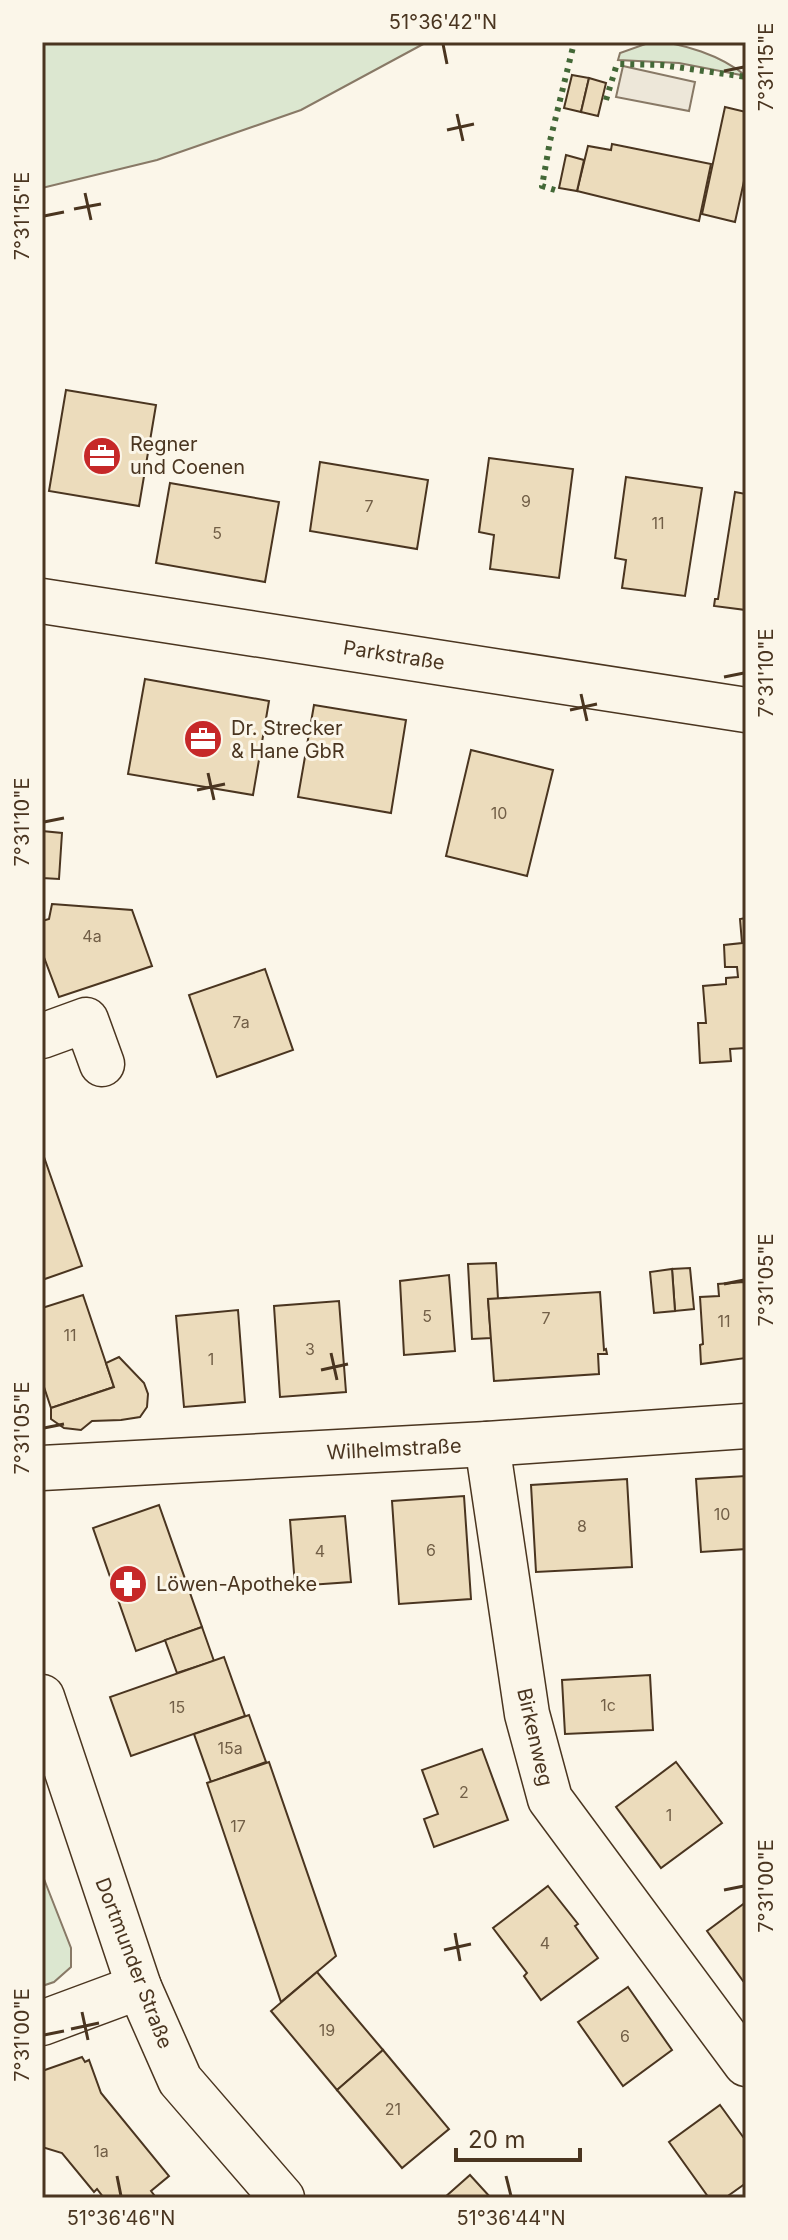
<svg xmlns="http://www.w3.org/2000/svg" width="788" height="2240" font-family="Inter,sans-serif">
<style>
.green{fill:#dce7d0;stroke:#887966;stroke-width:2}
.parking{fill:#ede7d9;stroke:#887966;stroke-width:2}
.building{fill:#ecdcbc;stroke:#4a3520;stroke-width:2}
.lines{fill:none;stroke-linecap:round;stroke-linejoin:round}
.minor-casing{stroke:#4a3520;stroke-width:47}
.minor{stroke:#fbf6e9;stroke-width:44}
.hedge{stroke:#436837;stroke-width:6;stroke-dasharray:4 6;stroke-linecap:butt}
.ticks{fill:none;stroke:#4a3520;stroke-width:3}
.labels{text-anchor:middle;stroke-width:6;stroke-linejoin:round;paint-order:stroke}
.number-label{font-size:16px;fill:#725f47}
.poi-label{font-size:20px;fill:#4a3520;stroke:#fbf6e9;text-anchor:start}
.street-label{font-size:20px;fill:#4a3520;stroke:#fbf6e9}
.neatline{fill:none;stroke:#4a3520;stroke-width:3}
.ticks-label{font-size:20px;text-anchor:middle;fill:#4a3520}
</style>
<rect width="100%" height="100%" fill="#fbf6e9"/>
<g class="green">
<polygon points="42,42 427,42 301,110 157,160 42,188"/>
<path d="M651,42C682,42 722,56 746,76L679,63L618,60L620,53Z"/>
<polygon points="42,1874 71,1948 71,1967 54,1982 42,1986"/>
</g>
<polygon class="parking" points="623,66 695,82 689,111 616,97"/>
<g class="building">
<polygon points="572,75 589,78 581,112 564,108"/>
<polygon points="589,78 606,83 598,116 581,112"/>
<polygon points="725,107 746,112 746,172 735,222 702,214"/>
<polygon points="612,144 711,164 699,221 577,191 588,146 611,150"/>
<polygon points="566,155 584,160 577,191 559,188"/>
<polygon points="66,390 156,405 139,506 49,491"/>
<polygon points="489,458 573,469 559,578 490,569 494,535 479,532"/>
<polygon points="320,462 428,480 417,549 310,531"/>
<polygon points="626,477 702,488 685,596 622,588 626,560 615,558"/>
<polygon points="170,483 279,502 265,582 156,563"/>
<polygon points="735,492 746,494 746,610 714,606 715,599 718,599"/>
<polygon points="145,679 269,701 253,795 128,774"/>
<polygon points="314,705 406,720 391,813 298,797"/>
<polygon points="471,750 553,770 527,876 446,856"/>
<polygon points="42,831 62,833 59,879 42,878"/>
<polygon points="52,904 132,910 152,966 59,997 42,952 42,921 49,919"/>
<polygon points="746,918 746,1048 730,1049 731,1061 700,1063 698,1023 706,1023 703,986 726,984 726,978 738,977 737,967 725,967 724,945 742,943 740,919"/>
<polygon points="265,969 293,1050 217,1077 189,995"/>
<polygon points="44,1157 82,1266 42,1280 42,1158"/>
<polygon points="496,1263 498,1299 488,1299 491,1338 472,1339 468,1264"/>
<polygon points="690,1268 694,1309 675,1311 672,1269"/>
<polygon points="672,1269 675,1311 654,1313 650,1272"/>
<polygon points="449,1275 455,1351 404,1355 400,1281"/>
<polygon points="744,1282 746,1358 701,1364 700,1345 703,1344 700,1297 719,1296 718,1284"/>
<polygon points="600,1292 604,1350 606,1349 607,1354 598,1354 599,1374 494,1381 488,1299"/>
<polygon points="83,1295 114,1387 51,1408 42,1381 42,1308"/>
<polygon points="339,1301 346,1392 280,1397 274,1306"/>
<polygon points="238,1310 245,1402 184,1407 176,1316"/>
<polygon points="119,1357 144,1383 148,1394 147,1407 140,1417 121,1420 92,1421 81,1430 64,1428 51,1419 51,1408 114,1387 106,1363"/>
<polygon points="746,1476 746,1549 701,1552 696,1479"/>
<polygon points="627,1479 632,1567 536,1572 531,1485"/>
<polygon points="464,1496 471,1599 399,1604 392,1501"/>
<polygon points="159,1505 202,1627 136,1651 93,1528"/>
<polygon points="345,1516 351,1582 295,1586 290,1520"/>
<polygon points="202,1627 214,1661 177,1673 165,1640"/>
<polygon points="224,1657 245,1716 131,1756 110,1697"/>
<polygon points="650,1675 653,1730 565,1734 562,1680"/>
<polygon points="249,1715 266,1762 211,1782 194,1734"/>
<polygon points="482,1749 508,1820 434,1847 424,1819 438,1814 422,1770"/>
<polygon points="269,1762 336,1956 281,2002 207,1783"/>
<polygon points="676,1762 722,1823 661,1868 616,1807"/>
<polygon points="548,1886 578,1924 575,1926 598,1958 541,2000 524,1976 527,1973 493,1928"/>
<polygon points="746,1902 746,1979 743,1981 707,1931"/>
<polygon points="317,1972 383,2050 337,2090 271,2011"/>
<polygon points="628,1987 672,2050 623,2086 578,2022"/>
<polygon points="383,2050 449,2129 402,2168 337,2090"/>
<polygon points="82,2057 85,2062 89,2060 101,2093 169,2176 151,2191 154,2195 151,2198 104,2198 97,2189 94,2192 62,2153 42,2147 42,2071"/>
<polygon points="720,2105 746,2141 746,2183 725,2198 709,2198 669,2142"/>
<polygon points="470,2175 491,2198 444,2198"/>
</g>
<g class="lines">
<defs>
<g id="minor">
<polyline points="42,601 746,710"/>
<polyline points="42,1036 86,1020 102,1064"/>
<polyline points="487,1444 527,1714 550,1799 746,2064"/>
<polyline points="42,1468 487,1444 746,1426"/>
<polyline points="42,1697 139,1987 180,2080 282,2198"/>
<polyline points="42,2023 139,1987"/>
</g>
</defs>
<use href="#minor" class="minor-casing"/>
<use href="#minor" class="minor"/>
<g class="hedge">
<polyline points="606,100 616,67 619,64 662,65 746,77"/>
<polyline points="555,190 542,186 550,141 573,47"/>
</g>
</g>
<path class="ticks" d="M443,44L447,64M724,71L744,67M457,114L463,141M447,130L474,124M85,193L91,220M74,209L101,204M44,216L64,212M724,677L744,673M581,694L587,721M570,710L597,704M208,773L214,800M197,790L225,784M44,822L64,818M724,1284L744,1280M331,1353L337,1380M321,1370L348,1364M44,1428L64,1424M724,1890L744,1886M455,1933L460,1961M444,1950L471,1944M82,2012L88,2040M71,2029L99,2023M44,2035L64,2031M117,2176L121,2196M506,2176L511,2196"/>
<defs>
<symbol id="office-disc" viewBox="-11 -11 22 22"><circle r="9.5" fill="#c62828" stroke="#fbf6e9"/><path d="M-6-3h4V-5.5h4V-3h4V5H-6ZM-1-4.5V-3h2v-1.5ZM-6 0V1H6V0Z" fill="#fff"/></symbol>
<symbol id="pharmacy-disc" viewBox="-11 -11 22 22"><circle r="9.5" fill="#c62828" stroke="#fbf6e9"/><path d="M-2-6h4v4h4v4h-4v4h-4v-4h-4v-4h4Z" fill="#fff"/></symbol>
</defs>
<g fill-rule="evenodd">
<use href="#office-disc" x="80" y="434" width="44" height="44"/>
<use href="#office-disc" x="181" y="717" width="44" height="44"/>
<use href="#pharmacy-disc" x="106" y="1562" width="44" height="44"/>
</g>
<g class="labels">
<g class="number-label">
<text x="526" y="507">9</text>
<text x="369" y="512">7</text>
<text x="658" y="529">11</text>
<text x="217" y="539">5</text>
<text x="499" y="819">10</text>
<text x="92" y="942">4a</text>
<text x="241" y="1028">7a</text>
<text x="427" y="1322">5</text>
<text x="546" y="1324">7</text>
<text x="724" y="1327">11</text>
<text x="70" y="1341">11</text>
<text x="310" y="1355">3</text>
<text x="211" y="1365">1</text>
<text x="722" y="1520">10</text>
<text x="582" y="1532">8</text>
<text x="431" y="1556">6</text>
<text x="320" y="1557">4</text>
<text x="608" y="1711">1c</text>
<text x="177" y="1713">15</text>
<text x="230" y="1754">15a</text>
<text x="464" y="1798">2</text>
<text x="669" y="1821">1</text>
<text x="238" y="1832">17</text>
<text x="545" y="1949">4</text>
<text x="327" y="2036">19</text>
<text x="625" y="2042">6</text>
<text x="393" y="2115">21</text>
<text x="101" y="2157">1a</text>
</g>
<g class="poi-label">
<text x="130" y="451">Regner<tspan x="130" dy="23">und Coenen</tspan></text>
<text x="231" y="735">Dr. Strecker<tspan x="231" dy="23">&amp; Hane GbR</tspan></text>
<text x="156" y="1591">Löwen-Apotheke</text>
</g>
<g class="street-label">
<text transform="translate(394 655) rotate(9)" y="7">Parkstraße</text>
<text transform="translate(394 1449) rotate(-3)" y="7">Wilhelmstraße</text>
<text transform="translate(535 1737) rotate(77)" y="7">Birkenweg</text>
<text transform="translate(134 1963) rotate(69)" y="7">Dortmunder Straße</text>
</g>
</g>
<rect width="788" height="2240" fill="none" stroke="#fbf6e9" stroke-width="88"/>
<path d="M456 2148v12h124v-12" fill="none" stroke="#4a3520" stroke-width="4"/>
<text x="468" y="2148" font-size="24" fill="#4a3520" stroke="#fbf6e9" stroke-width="6" paint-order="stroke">20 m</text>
<rect x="44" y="44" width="700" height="2152" class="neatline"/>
<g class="ticks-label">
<text x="443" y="29">51°36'42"N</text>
<text transform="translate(766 67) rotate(-90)" y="7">7°31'15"E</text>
<text transform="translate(22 216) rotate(-90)" y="7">7°31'15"E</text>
<text transform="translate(766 673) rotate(-90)" y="7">7°31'10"E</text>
<text transform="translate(22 822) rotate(-90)" y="7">7°31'10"E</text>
<text transform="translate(766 1280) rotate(-90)" y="7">7°31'05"E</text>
<text transform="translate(22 1428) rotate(-90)" y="7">7°31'05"E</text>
<text transform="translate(766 1886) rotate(-90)" y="7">7°31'00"E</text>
<text transform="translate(22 2035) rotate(-90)" y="7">7°31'00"E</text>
<text x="121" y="2225">51°36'46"N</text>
<text x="511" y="2225">51°36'44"N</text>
</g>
</svg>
